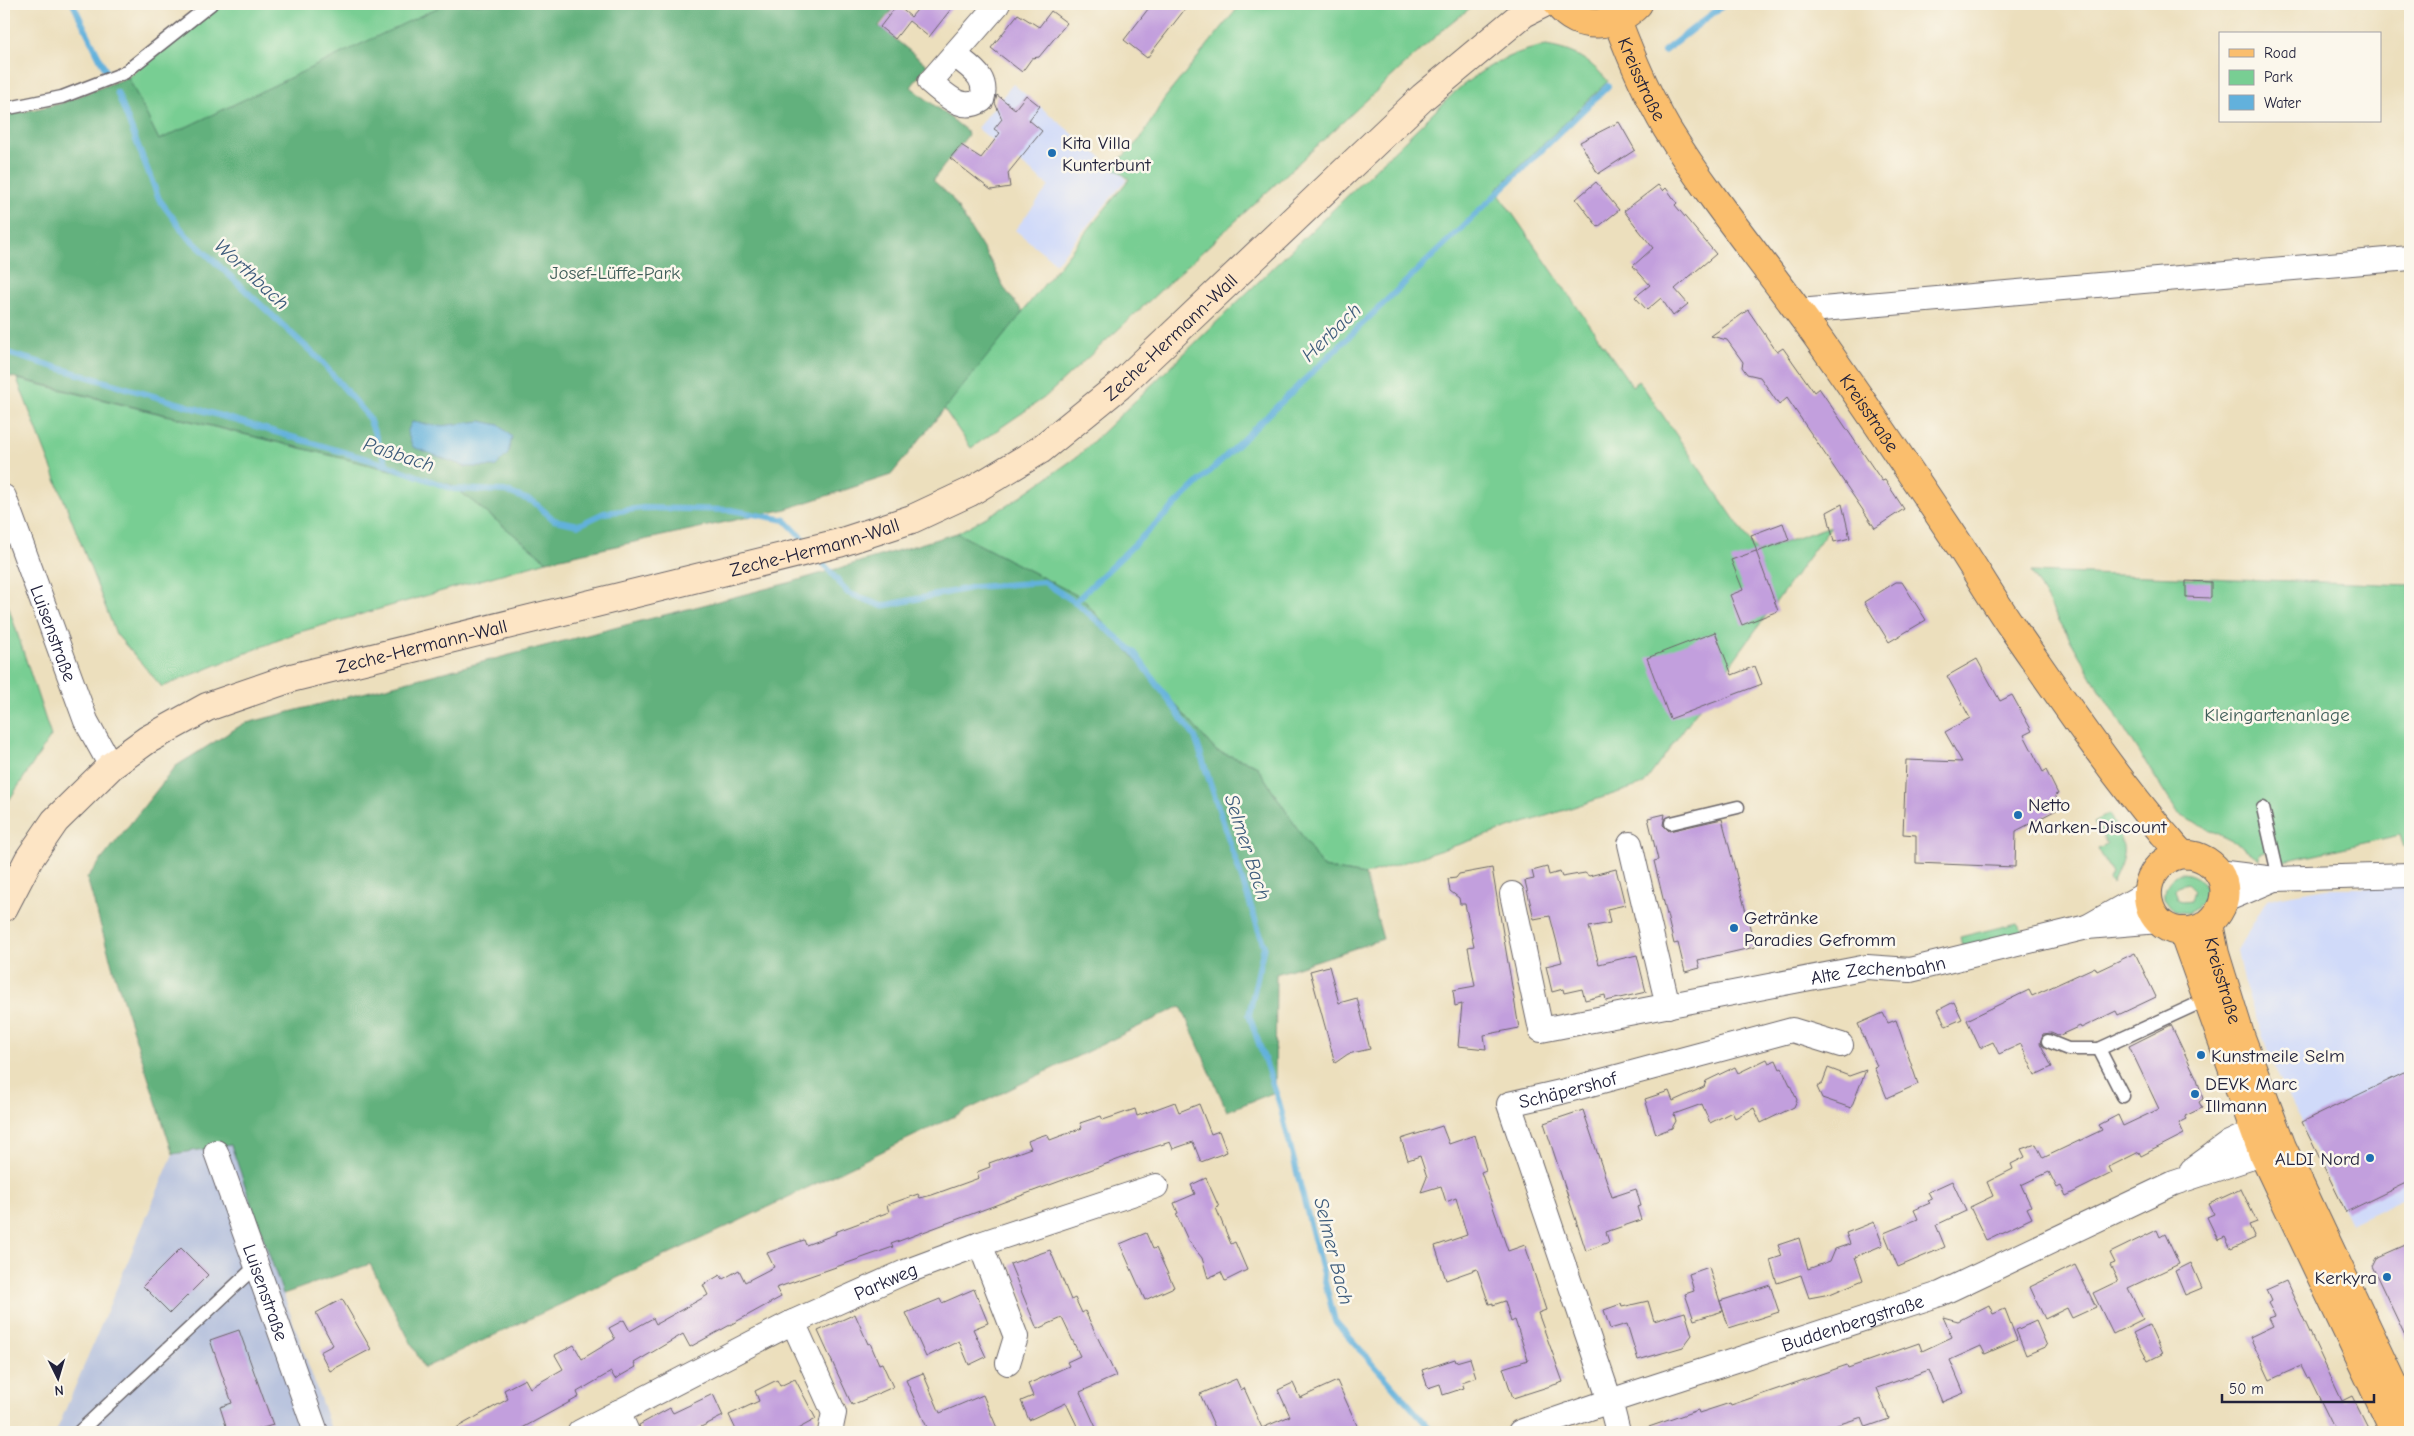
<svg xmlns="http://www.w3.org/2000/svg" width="2414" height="1436" font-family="'Comic Neue',sans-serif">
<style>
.built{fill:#d0daf9}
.industrial{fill:#bac4de}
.green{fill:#78ce93;stroke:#4d7867;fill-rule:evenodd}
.forest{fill:#62b17d;stroke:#426a5c}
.water{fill:#62b1dc;stroke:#426a8c}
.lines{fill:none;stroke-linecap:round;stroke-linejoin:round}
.stream{stroke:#62b1dc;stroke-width:6}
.building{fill:#c29fdd}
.lane-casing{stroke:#696468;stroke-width:15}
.street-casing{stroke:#696468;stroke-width:26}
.secondary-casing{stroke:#696468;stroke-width:30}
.primary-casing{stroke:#696468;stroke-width:30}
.lane{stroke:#fff;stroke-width:12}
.street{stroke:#fff;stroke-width:24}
.secondary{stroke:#fde5c5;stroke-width:28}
.primary{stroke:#fabe6d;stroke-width:28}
.poi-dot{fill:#1f6fb2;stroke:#fbf7ec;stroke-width:2}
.labels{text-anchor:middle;stroke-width:5;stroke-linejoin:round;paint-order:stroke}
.street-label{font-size:19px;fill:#22223b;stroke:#fbf7ec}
.poi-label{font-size:19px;fill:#22223b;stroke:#fbf7ec;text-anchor:start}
.park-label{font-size:19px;fill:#405e5a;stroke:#fbf7ec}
.water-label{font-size:20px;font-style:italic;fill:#3c5b7b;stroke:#fbf7ec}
</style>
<rect width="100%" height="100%" fill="#fbf7ec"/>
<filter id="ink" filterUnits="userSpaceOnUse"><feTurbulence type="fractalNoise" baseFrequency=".02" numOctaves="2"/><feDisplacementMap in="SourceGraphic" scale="10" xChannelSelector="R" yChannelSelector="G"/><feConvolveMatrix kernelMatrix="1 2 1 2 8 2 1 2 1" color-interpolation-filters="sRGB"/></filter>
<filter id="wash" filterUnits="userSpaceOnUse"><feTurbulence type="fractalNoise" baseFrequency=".0096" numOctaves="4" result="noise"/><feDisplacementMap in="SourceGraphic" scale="20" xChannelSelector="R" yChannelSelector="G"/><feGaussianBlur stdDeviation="1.12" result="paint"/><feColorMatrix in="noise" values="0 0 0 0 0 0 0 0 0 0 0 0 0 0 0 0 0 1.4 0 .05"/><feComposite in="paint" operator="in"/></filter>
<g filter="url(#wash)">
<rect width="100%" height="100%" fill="#ecdfbd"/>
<g class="built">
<polygon points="1013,84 1127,179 1056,263 1015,230 1049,186 977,128"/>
<polygon points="2410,885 2410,1196 2350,1224 2272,1063 2243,981 2237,950 2267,900 2280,896 2327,888 2372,888"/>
</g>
<polygon class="industrial" points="231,1145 332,1432 56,1432 173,1154"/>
<g class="green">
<polygon points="221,4 440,4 440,7 159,140 128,77"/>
<polygon points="1241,4 1475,4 1438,34 1044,398 971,448 944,409 1129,179 1113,167 1141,138 1164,99"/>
<path d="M1546,46C1575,51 1588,59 1608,81L1496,190L1632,386L1638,381L1644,388L1757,552L1831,526L1644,784L1365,875L1323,868L1256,765L1216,751L1082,598L957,533L1008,505L1078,456L1456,91C1482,69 1511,51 1546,46Z"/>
<polygon points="17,379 452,485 547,561 296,633 162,687 116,634"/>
<polygon points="2031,572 2410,585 2410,847 2404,848 2400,835 2279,862 2276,849 2259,854 2259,859 2240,845 2179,815 2094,681"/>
<polygon points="4,593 51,736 4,808"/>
<path d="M2109,814C2127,847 2128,850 2112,884L2109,880L2112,874L2098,848L2107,844L2094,822Z"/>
<path d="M2180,873C2209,873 2215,903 2188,913L2174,911L2165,899C2164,886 2169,879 2180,873ZM2187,883L2194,890L2191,901L2182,902L2178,900L2175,890L2178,886Z"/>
<polygon points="2017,923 2023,932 1962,946 1960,937"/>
</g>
<g class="forest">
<polygon points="440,4 891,4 895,6 879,26 927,65 911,87 967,131 968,135 933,180 951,197 993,265 1004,288 1023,312 891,475 786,509 547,561 452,485 4,375 4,116 59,104 128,77 159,140 439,7"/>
<polygon points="957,533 1082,598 1216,751 1256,765 1323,868 1365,875 1383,939 1276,974 1275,1092 1227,1111 1181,1006 737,1222 424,1368 370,1264 283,1294 231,1145 173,1154 114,972 87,878 176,766 243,724 792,582"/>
</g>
<polygon class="water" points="481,421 499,425 512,437 508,454 495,467 466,467 413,447 407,432 412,422 440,426"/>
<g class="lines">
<g class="stream">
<polyline points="73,4 107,73"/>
<polyline points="1664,51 1725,4"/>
<polyline points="117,92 159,199 185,234 319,359 368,416 387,465"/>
<polyline points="4,352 387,465 453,489 505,491 534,502 554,520 579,525 604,513 643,508 731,510 785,520 808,544"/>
<polyline points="817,556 848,593 882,606 975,587 1044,582 1075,602 1134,652 1195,737 1264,946 1249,1015 1279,1102 1335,1321 1433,1432"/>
<polyline points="1075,602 1608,86"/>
</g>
</g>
<g id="blocks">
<g class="building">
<polygon points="922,4 955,4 929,37 909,21 895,39 880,27 897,5 911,17"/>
<polygon points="1152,4 1189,4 1147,58 1124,40"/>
<polygon points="1051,11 1067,23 1039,57 1032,58 1022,72 991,48 1018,14 1039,27"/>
<polygon points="997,95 1015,109 1026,95 1040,106 1029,120 1042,131 1008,173 1010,187 991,190 950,158 961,145 981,158 1000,133 994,129 1002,119 995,103"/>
<polygon points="1619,122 1635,150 1598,174 1580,142"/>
<polygon points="1596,182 1619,210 1598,227 1576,199"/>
<polygon points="1658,185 1663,191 1666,188 1677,203 1675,205 1716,254 1675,289 1688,304 1673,316 1661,298 1647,310 1635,297 1650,285 1633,266 1653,248 1624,211"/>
<polygon points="1748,310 1777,352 1783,348 1814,392 1819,388 1882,481 1885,480 1904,509 1875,528 1787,398 1779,405 1760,377 1747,374 1742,367 1743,362 1727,340 1711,336"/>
<polygon points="1842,504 1850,538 1834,542 1827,512"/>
<polygon points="1783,523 1789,540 1757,552 1751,535"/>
<polygon points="1756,551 1778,611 1742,625 1730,595 1743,590 1731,560"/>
<polygon points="2186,581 2211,582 2211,598 2186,597"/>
<polygon points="1896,582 1902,582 1926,620 1889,642 1864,602"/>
<polygon points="1715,632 1732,675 1755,666 1762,684 1670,719 1647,658"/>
<polygon points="1977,659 2000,701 2012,695 2032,731 2024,735 2043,772 2046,770 2058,794 2055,795 2062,807 2016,831 2015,867 1916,863 1916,835 1903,834 1906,760 1962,762 1945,732 1970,718 1947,676"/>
<polygon points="1665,814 1663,825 1669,831 1722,819 1755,947 1698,960 1700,968 1685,972 1678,943 1674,944 1654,861 1658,860 1648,818"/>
<polygon points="1547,867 1549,875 1560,872 1562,877 1585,873 1589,876 1616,869 1625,905 1607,909 1610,923 1589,927 1599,964 1637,955 1646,992 1606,1001 1605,995 1585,1000 1582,989 1564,993 1563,989 1552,992 1546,966 1562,962 1550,916 1534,919 1525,881 1534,879 1532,871"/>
<polygon points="1492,868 1519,1028 1484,1035 1486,1049 1458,1046 1462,1004 1455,1006 1453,990 1475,986 1468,947 1474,946 1465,904 1460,904 1459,898 1450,891 1448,879 1456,878 1459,874"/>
<polygon points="2135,953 2156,997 2118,1015 2116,1011 2081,1028 2080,1026 2058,1036 2051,1033 2043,1034 2040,1043 2052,1067 2035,1075 2021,1044 1999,1054 1993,1042 1980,1048 1967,1020 2029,990 2032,996 2095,967 2097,971"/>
<polygon points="1329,966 1339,1003 1357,998 1370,1049 1348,1054 1335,1063 1310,971"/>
<polygon points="1954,1002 1962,1019 1946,1026 1938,1010"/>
<polygon points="1883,1013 1888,1023 1896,1020 1918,1084 1887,1098 1874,1067 1877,1066 1858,1024"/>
<polygon points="2171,1025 2197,1079 2203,1099 2199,1102 2202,1108 2185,1116 2187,1119 2179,1123 2184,1134 2141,1156 2139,1152 2109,1167 2112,1173 2066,1196 2061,1186 2057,1188 2049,1172 2021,1185 2031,1206 2027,1208 2032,1218 1986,1240 1970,1207 1993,1196 1987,1182 2013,1169 2011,1164 2025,1157 2021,1149 2036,1144 2043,1158 2102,1130 2099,1125 2118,1115 2123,1126 2159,1109 2129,1046"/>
<polygon points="1767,1059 1769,1063 1776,1060 1780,1069 1782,1068 1797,1100 1794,1107 1761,1123 1754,1108 1735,1118 1732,1112 1710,1123 1702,1104 1674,1114 1676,1121 1672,1128 1656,1134 1645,1099 1669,1091 1673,1101 1704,1087 1706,1081 1735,1067 1738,1073"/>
<polygon points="1828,1068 1849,1076 1866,1070 1851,1108 1822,1098 1817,1087 1822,1084"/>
<polygon points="2410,1070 2410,1181 2346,1212 2302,1122"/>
<polygon points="1175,1102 1179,1112 1199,1104 1211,1134 1219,1131 1227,1152 1201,1162 1193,1142 1173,1149 1170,1142 1133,1154 891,1244 893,1247 776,1288 781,1297 690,1347 683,1334 634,1363 636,1367 615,1379 611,1372 577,1392 579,1397 515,1432 449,1432 508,1399 504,1390 525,1379 530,1388 563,1369 555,1355 574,1345 582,1359 615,1339 609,1328 624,1320 630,1331 653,1318 656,1324 708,1295 703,1285 720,1275 723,1279 739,1270 745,1282 774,1267 767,1253 804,1240 806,1245 836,1234 835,1232 889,1212 887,1205 918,1194 920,1198 932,1195 979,1178 977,1172 990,1167 989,1163 1031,1148 1028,1141 1038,1137 1047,1134 1050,1140 1082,1128 1080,1123 1101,1116 1103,1120 1135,1109 1137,1116"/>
<polygon points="1583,1110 1612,1197 1636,1189 1641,1206 1637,1207 1641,1220 1606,1232 1609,1242 1586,1251 1544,1123"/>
<polygon points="1442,1126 1449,1144 1475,1135 1486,1170 1481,1172 1508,1251 1525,1245 1546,1310 1538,1313 1563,1382 1513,1398 1503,1368 1528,1360 1515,1320 1511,1322 1505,1301 1493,1305 1493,1303 1489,1304 1477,1269 1446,1280 1435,1246 1467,1235 1456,1198 1446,1202 1441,1186 1421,1192 1427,1177 1420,1156 1408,1160 1401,1139"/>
<polygon points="1206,1178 1219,1207 1216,1208 1231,1244 1235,1242 1247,1270 1225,1281 1221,1272 1208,1278 1202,1258 1188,1240 1176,1214 1178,1213 1174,1203 1195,1194 1191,1185"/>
<polygon points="1952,1181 1966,1211 1936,1225 1945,1247 1898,1267 1884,1233 1918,1219 1914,1210 1930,1203 1928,1201 1932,1199 1928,1192"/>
<polygon points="2241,1189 2257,1222 2249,1225 2255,1238 2231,1249 2225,1237 2218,1240 2207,1217 2214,1214 2209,1204"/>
<polygon points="1874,1222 1883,1245 1855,1257 1863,1280 1830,1294 1809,1298 1801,1275 1777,1283 1770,1260 1782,1256 1778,1245 1799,1238 1808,1269 1830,1261 1835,1249 1850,1244 1846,1233"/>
<polygon points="2157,1230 2160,1237 2165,1234 2179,1264 2128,1288 2143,1319 2113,1334 2093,1293 2118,1281 2110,1265 2115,1263 2110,1253"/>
<polygon points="1146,1233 1153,1249 1156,1248 1174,1287 1145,1300 1120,1244"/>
<polygon points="2410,1243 2410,1346 2372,1266 2376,1258"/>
<polygon points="181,1248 208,1275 170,1313 143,1286"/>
<polygon points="1050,1250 1071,1300 1075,1298 1082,1313 1085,1311 1116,1376 1080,1392 1098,1432 1080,1432 1066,1403 1029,1420 1021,1401 1033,1396 1028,1384 1069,1366 1067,1362 1080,1356 1062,1318 1037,1329 1010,1264"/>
<polygon points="2191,1263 2202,1288 2185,1295 2175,1271"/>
<polygon points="2075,1265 2096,1307 2072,1318 2067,1308 2045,1319 2030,1287"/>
<polygon points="1709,1267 1723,1311 1694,1320 1685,1294 1694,1291 1689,1274"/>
<polygon points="2286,1281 2342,1401 2352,1396 2370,1432 2325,1432 2334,1428 2309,1377 2307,1378 2301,1366 2270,1380 2250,1337 2273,1326 2269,1318 2275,1316 2268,1303 2271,1301 2266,1290"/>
<polygon points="1770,1285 1779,1312 1729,1328 1720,1301"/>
<polygon points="974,1289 988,1323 973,1329 986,1357 969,1365 959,1341 926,1357 906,1313 940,1299 942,1303"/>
<polygon points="342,1299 371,1349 330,1371 320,1352 333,1345 316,1313"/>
<polygon points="1648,1301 1654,1321 1685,1312 1692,1335 1683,1347 1638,1360 1627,1324 1610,1329 1604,1310 1621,1304 1622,1307"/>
<polygon points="1989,1305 1993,1314 2005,1309 2017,1340 1985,1354 1981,1346 1950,1360 1964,1393 1942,1402 1929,1370 1877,1388 1889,1419 1866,1427 1862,1417 1815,1432 1643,1432 1643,1429 1698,1410 1699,1413 1730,1403 1731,1405 1847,1365 1848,1368 1919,1343 1922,1351 1952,1337 1943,1317 1958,1321"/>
<polygon points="855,1314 868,1344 870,1343 879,1364 882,1363 893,1387 852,1405 818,1331"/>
<polygon points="2036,1321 2047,1346 2026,1355 2016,1330"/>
<polygon points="2149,1325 2162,1354 2148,1361 2133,1333"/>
<polygon points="239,1330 273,1425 250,1432 228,1432 220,1407 232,1403 210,1340"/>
<polygon points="1470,1358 1476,1377 1462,1382 1464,1388 1443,1395 1440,1384 1428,1388 1422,1370 1455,1359 1456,1362"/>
<polygon points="923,1373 940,1413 983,1395 997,1428 988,1432 929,1432 906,1380"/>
<polygon points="795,1379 816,1419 792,1432 737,1432 729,1415 759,1401 755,1391 777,1380 780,1386"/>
<polygon points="1236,1379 1241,1390 1244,1388 1262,1428 1290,1416 1278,1390 1293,1383 1300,1398 1337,1381 1360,1432 1217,1432 1200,1394"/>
<polygon points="713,1394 723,1416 691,1432 641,1432 639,1425 670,1408 673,1413"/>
</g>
</g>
</g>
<g filter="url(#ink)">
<use href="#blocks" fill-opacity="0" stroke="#696468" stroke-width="1"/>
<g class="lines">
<defs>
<g id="lane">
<polyline points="4,109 62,97 124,73 211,4"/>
<polyline points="2263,808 2279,878"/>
<polyline points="1671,823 1738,807"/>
<polyline points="2048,1041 2068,1049 2099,1049"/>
<polyline points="2123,1096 2099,1049 2210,998"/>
<polyline points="79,1432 257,1265"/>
</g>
<g id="street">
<path d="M954,54C970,68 989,76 982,100C962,113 946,95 930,82L998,4"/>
<polyline points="1799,311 2410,258"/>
<path id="s1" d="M4,497L86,721L111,766"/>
<polyline points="1630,844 1668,1006"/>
<polyline points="2218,872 2275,879 2410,875"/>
<polyline points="2147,893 2087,927 2159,921"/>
<path id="s2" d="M1512,894L1541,1030L1867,967L1910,970L2087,927"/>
<polyline points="2223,901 2275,879"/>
<path id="s3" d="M216,1152L316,1432"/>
<polyline points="2192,1170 2229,1143 2270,1124"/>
<polyline points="980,1244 1016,1337 1008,1363"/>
<polyline points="793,1322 834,1413 830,1432"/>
<polyline points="618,1412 627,1432"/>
<path id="s4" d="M580,1432L793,1322L905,1272L980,1244L1156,1186"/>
<path id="s5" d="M1520,1432L1610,1401L1940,1294L2174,1183L2280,1148"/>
<path id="s6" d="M1618,1432L1610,1401L1509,1104L1561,1092L1792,1030L1841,1045"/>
</g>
<g id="secondary">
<path id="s7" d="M4,907L29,859L55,821L111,766L147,740L207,707L291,678L839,543L912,519L970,492L1040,450L1119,386L1423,97L1524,13L1542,4"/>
</g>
<g id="primary">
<path d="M1558,4C1578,33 1617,27 1638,4"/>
<path id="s8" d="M1617,20C1631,57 1647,95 1667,129C1712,202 1768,268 1818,338C1866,406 1913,476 1960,546C1978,574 1995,603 2014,630C2062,699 2109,769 2163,833C2169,839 2174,847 2180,852C2185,856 2184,854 2191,855C2205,857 2219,868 2223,882C2229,903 2215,925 2194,930C2144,942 2127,867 2182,854"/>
<path id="s9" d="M2209,924L2215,954L2240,1035L2282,1147L2410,1419"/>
<polyline points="2183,931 2263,1154 2395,1432"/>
</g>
</defs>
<use href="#lane" class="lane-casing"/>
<use href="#street" class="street-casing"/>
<use href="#secondary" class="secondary-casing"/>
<use href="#primary" class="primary-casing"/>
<use href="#lane" class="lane"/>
<use href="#street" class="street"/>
<use href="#secondary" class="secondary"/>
<use href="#primary" class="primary"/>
</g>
</g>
<g class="poi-dot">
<circle cx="1052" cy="153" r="5"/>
<circle cx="2018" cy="815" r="5"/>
<circle cx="1734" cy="928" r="5"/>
<circle cx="2201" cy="1055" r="5"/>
<circle cx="2195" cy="1094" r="5"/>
<circle cx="2370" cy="1158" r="5"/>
<circle cx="2387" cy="1277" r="5"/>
</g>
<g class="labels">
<g class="street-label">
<text dy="7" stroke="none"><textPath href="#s8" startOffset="64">Kreisstraße</textPath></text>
<text dy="7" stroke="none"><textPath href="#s7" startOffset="1340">Zeche-Hermann-Wall</textPath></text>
<text dy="7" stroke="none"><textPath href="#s8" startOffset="469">Kreisstraße</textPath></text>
<text dy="7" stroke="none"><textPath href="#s7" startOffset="920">Zeche-Hermann-Wall</textPath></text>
<text dy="7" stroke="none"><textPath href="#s1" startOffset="145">Luisenstraße</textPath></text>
<text dy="7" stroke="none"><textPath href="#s7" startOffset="515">Zeche-Hermann-Wall</textPath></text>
<text dy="7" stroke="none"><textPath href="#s2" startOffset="482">Alte Zechenbahn</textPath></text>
<text dy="7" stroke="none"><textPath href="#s9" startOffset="58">Kreisstraße</textPath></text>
<text dy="7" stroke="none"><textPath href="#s6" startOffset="406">Schäpershof</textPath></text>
<text dy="7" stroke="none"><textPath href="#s4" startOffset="341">Parkweg</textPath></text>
<text dy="7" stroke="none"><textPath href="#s3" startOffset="149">Luisenstraße</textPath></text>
<text dy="7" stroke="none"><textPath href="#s5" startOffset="350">Buddenbergstraße</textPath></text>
</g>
<g class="poi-label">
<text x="1062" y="149">Kita Villa<tspan x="1062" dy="22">Kunterbunt</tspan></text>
<text x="2028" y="811">Netto<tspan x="2028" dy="22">Marken-Discount</tspan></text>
<text x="1744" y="924">Getränke<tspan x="1744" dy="22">Paradies Gefromm</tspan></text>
<text x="2211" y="1062">Kunstmeile Selm</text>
<text x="2205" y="1090">DEVK Marc<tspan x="2205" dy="22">Illmann</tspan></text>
<text x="2360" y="1165" text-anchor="end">ALDI Nord</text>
<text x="2377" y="1284" text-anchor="end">Kerkyra</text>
</g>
<g class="park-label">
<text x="615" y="279">Josef-Lüffe-Park</text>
<text x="2277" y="721">Kleingartenanlage</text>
</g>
<g class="water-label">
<text transform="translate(252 274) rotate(43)" y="7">Worthbach</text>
<text transform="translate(1331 332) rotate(-44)" y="7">Herbach</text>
<text transform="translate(399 454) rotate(18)" y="7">Paßbach</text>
<text transform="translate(1248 847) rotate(72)" y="7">Selmer Bach</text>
<text transform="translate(1334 1251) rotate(76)" y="7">Selmer Bach</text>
</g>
</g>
<rect width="2414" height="1436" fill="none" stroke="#fbf7ec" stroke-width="20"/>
<rect x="2219" y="32" width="162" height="90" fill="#fbf7ec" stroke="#a4a2a5"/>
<rect x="2229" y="49" width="25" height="8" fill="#fabe6d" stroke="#a4a2a5"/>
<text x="2264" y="58" font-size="15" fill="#22223b">Road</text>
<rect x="2229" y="70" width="25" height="15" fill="#78ce93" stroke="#a4a2a5"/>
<text x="2264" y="82" font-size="15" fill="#22223b">Park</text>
<rect x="2229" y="95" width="25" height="15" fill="#62b1dc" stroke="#a4a2a5"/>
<text x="2264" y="108" font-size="15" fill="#22223b">Water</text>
<g transform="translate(58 1378) rotate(175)" stroke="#fbf7ec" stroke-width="4" paint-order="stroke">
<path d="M0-4L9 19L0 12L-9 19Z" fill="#22223b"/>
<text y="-8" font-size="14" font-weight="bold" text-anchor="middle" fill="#22223b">N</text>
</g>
<path d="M2222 1394v8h152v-8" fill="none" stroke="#22223b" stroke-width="2.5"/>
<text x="2229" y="1394" font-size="15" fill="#22223b" stroke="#fbf7ec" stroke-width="4" paint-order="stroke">50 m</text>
</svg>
